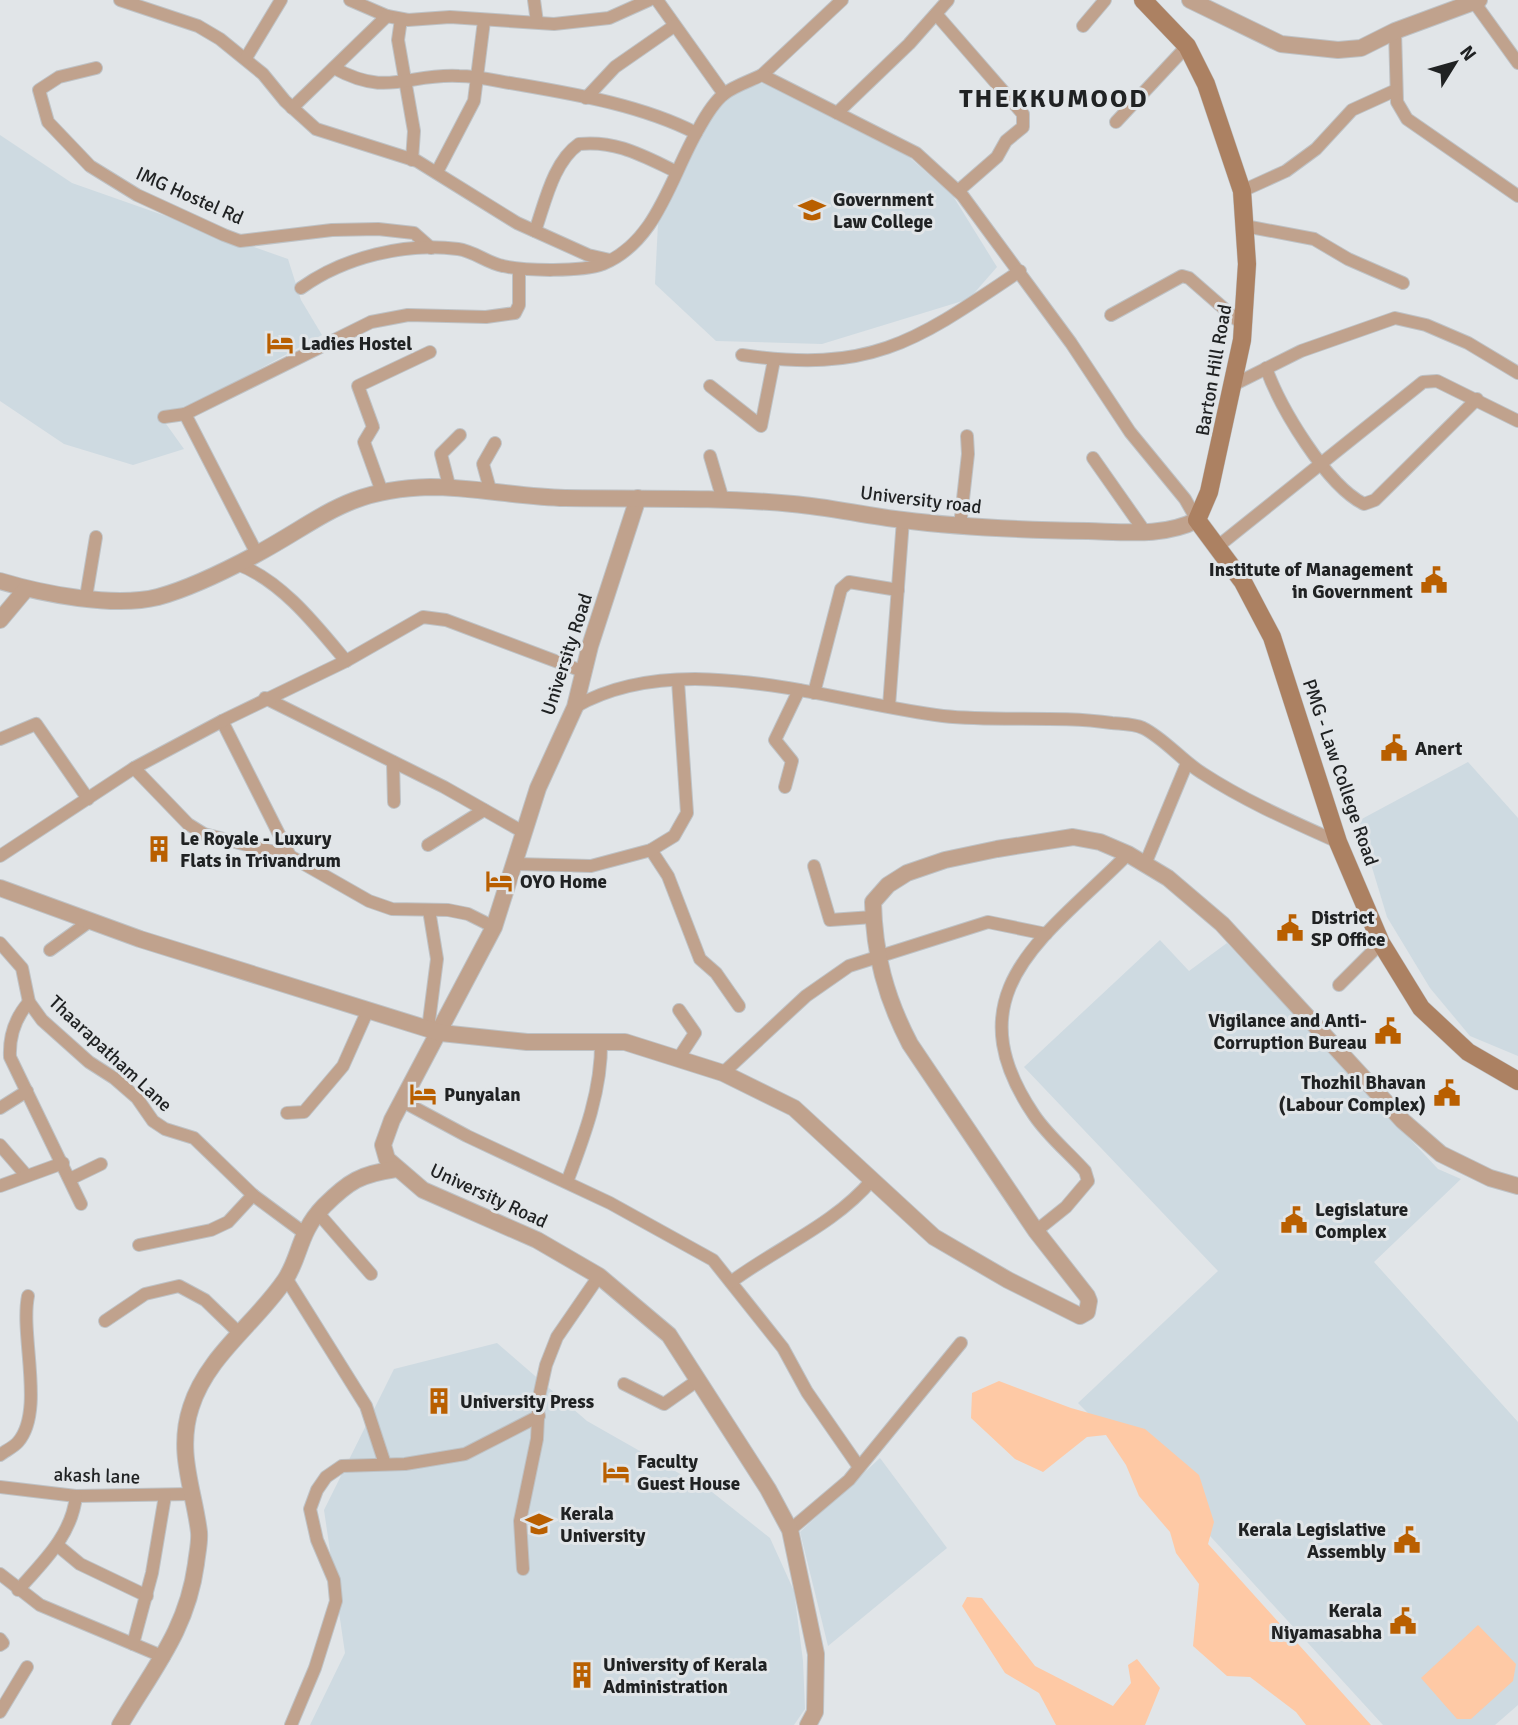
<svg xmlns="http://www.w3.org/2000/svg" width="1518" height="1725" font-family="Signika,sans-serif">
<style>
.built{fill:#cedae1}
.green{fill:#fec9a5}
.lines{fill:none;stroke-linecap:round;stroke-linejoin:round}
.minor-casing{stroke:#bec2c5;stroke-width:14}
.tertiary-casing{stroke:#bec2c5;stroke-width:18}
.secondary-casing{stroke:#bec2c5;stroke-width:19}
.minor{stroke:#c0a28d;stroke-width:12}
.tertiary{stroke:#c0a28d;stroke-width:16}
.secondary{stroke:#ac8162;stroke-width:18}
.labels{text-anchor:middle;stroke-width:6;stroke-linejoin:round;paint-order:stroke}
.street-label{font-size:19px;fill:#202223;stroke:#e1e5e8}
.poi-label{font-size:19px;font-weight:bold;fill:#202223;stroke:#e1e5e8;text-anchor:start}
.district-label{font-size:26px;font-weight:bold;letter-spacing:2px;fill:#202223;stroke:#e1e5e8}
</style>
<rect width="100%" height="100%" fill="#e1e5e8"/>
<g class="built">
<polygon points="764,83 909,157 953,196 997,267 969,299 822,344 716,341 655,284 658,223 669,189 708,118 737,85"/>
<polygon points="0,135 72,183 288,259 301,300 322,335 164,421 184,449 133,465 64,444 0,401"/>
<polygon points="1468,762 1518,818 1518,1056 1470,1036 1430,988 1387,917 1358,821"/>
<polygon points="1160,940 1189,971 1227,943 1438,1169 1461,1179 1374,1262 1518,1422 1518,1705 1495,1725 1383,1725 1211,1537 1078,1403 1218,1271 1024,1067"/>
<polygon points="497,1343 587,1421 712,1492 770,1538 794,1591 803,1661 805,1709 794,1725 310,1725 345,1653 324,1510 394,1369"/>
<polygon points="880,1458 947,1548 828,1646 800,1532"/>
</g>
<g class="green">
<polygon points="999,1381 1071,1408 1145,1429 1199,1475 1214,1522 1208,1544 1371,1725 1306,1725 1296,1712 1250,1677 1227,1676 1193,1646 1199,1584 1176,1553 1170,1532 1139,1496 1126,1465 1106,1435 1087,1437 1043,1472 1015,1459 971,1418 972,1393"/>
<polygon points="967,1597 982,1598 1035,1666 1113,1706 1131,1683 1128,1665 1137,1659 1160,1688 1145,1725 1056,1725 1039,1693 1005,1673 962,1606"/>
<polygon points="1478,1625 1516,1664 1513,1681 1471,1719 1457,1719 1421,1678"/>
</g>
<g class="lines">
<defs>
<g id="minor">
<polyline points="120,0 198,26 220,39 263,74 285,101 316,129 417,161 517,223 588,255 610,260"/>
<polyline points="350,0 387,16 408,20 450,17 554,24 609,18 649,0"/>
<polyline points="534,0 537,22"/>
<polyline points="657,0 724,94"/>
<polyline points="1474,2 1518,63"/>
<polyline points="936,14 1023,114 1023,127 1006,141 997,157 958,191"/>
<polyline points="401,19 398,40 414,131 412,160"/>
<polyline points="1083,26 1105,0"/>
<polyline points="1395,31 1397,102 1407,119 1518,196"/>
<polyline points="246,58 281,0"/>
<polyline points="96,68 59,77 39,90 48,122 90,166 137,195 224,235 240,241 332,230 378,229 414,233 431,248"/>
<path d="M334,68C388,98 408,73 459,76C480,76 500,82 522,85C580,95 643,106 696,133"/>
<polyline points="762,75 842,0"/>
<polyline points="586,98 615,67 674,26"/>
<polyline points="292,108 387,16"/>
<polyline points="837,113 909,44 948,0"/>
<polyline points="1116,122 1187,46"/>
<polyline points="437,172 474,101 484,21"/>
<polyline points="1242,191 1286,171 1316,149 1352,110 1396,90"/>
<polyline points="1245,226 1314,239 1348,259 1403,283"/>
<path d="M535,231C545,203 553,162 579,144C616,140 643,156 675,171"/>
<path d="M301,288C344,257 406,242 458,249C474,251 487,263 503,266C525,271 582,272 603,264C658,241 671,175 699,128C705,117 714,102 724,94C734,86 750,81 762,75L916,153L962,195L1071,343L1130,432L1185,499L1197,520"/>
<polyline points="1111,315 1182,276 1189,278 1244,326"/>
<path d="M742,355C872,374 916,341 1020,271"/>
<path d="M1266,368C1280,407 1326,485 1364,504L1375,500L1477,399"/>
<polyline points="1235,384 1301,351 1395,318 1426,325 1468,343 1518,373"/>
<polyline points="710,386 761,426 774,360"/>
<polyline points="185,414 371,322 408,315 486,317 515,313 519,305 519,269"/>
<polyline points="164,417 185,414 257,554"/>
<polyline points="710,456 723,500"/>
<polyline points="1093,458 1145,532"/>
<polyline points="450,489 441,454 460,435"/>
<polyline points="382,492 364,442 373,427 358,386 430,352"/>
<polyline points="491,493 483,464 495,443"/>
<polyline points="960,526 968,454 967,436"/>
<polyline points="1217,547 1423,382 1437,381 1518,421"/>
<path d="M237,564C281,580 316,625 346,661"/>
<polyline points="86,597 96,537"/>
<polyline points="814,693 841,589 849,582 898,590"/>
<polyline points="265,698 444,787 525,833"/>
<polyline points="889,706 903,520"/>
<path d="M575,707C681,646 830,702 943,716C999,722 1056,715 1112,723C1121,724 1134,724 1143,728C1165,739 1181,760 1202,773C1245,801 1291,821 1338,842"/>
<polyline points="222,721 290,856"/>
<polyline points="0,739 36,724 88,799"/>
<polyline points="393,762 394,802"/>
<polyline points="134,768 188,824 204,834 290,856 369,901 392,909 448,910 468,914 494,927"/>
<polyline points="785,787 792,761 775,740 799,690"/>
<polyline points="428,845 484,810"/>
<polyline points="651,850 668,876 700,959 716,973 739,1006"/>
<polyline points="0,856 134,768 222,721 346,661 423,617 446,620 582,671"/>
<polyline points="1146,862 1187,763"/>
<polyline points="516,864 591,866 651,850 674,836 687,813 678,681"/>
<polyline points="814,866 830,920 873,917"/>
<polyline points="0,943 22,968 29,1002 42,1020 89,1062 114,1078 137,1098 153,1121 165,1129 194,1138 253,1195 303,1232"/>
<polyline points="50,950 90,921"/>
<polyline points="1339,985 1381,943"/>
<path d="M29,1002C15,1018 9,1036 10,1057L81,1204"/>
<polyline points="428,1029 437,959 429,910"/>
<polyline points="678,1059 695,1033 679,1010"/>
<polyline points="723,1073 806,996 849,966 988,922 1046,934"/>
<polyline points="402,1101 467,1136 610,1203 713,1260 783,1348 807,1392 859,1467"/>
<polyline points="0,1108 27,1091"/>
<polyline points="287,1113 304,1112 343,1066 367,1012"/>
<polyline points="0,1145 26,1175"/>
<polyline points="70,1179 101,1164"/>
<path d="M567,1182C584,1137 602,1090 601,1041"/>
<polyline points="0,1186 63,1163"/>
<polyline points="318,1213 371,1274"/>
<path d="M1036,1231L1066,1207L1088,1181L1085,1171C1069,1153 1048,1136 1034,1115C950,991 1047,936 1128,854"/>
<polyline points="139,1245 211,1230 228,1222 253,1195"/>
<polyline points="286,1278 366,1406 385,1464"/>
<path d="M731,1282C778,1247 834,1225 872,1180"/>
<polyline points="105,1321 145,1294 179,1286 205,1300 239,1333"/>
<polyline points="624,1384 664,1404 698,1380"/>
<path d="M0,1455C5,1451 14,1447 18,1442C45,1411 20,1336 28,1296"/>
<polyline points="0,1487 76,1496 192,1494"/>
<polyline points="790,1530 849,1480 961,1343"/>
<polyline points="57,1545 80,1564 147,1596"/>
<polyline points="523,1569 520,1521 537,1439 539,1397 546,1365 557,1337 599,1276"/>
<polyline points="0,1574 40,1605 164,1657"/>
<path d="M18,1590C43,1562 72,1535 76,1496"/>
<polyline points="0,1639 3,1643 0,1645"/>
<polyline points="133,1644 152,1573 165,1496"/>
<polyline points="0,1712 27,1667"/>
<polyline points="291,1725 315,1668 336,1601 334,1580 317,1540 310,1509 317,1490 326,1477 342,1466 405,1464 465,1454 539,1416"/>
</g>
<g id="tertiary">
<polyline points="1190,0 1281,44 1338,50 1361,48 1395,31 1479,0"/>
<polyline points="638,498 590,646 575,707 538,788 494,927 392,1120 383,1145 387,1159 423,1190 537,1240 599,1276 669,1335 768,1489 790,1530 816,1654 815,1712 808,1725"/>
<path d="M0,581C43,594 114,608 158,597C191,588 225,571 255,555C322,519 346,489 430,487C474,487 520,497 565,498C641,499 718,497 793,504C830,507 866,516 903,520C965,528 1026,530 1088,531C1125,532 1164,537 1197,520"/>
<polyline points="0,620 26,589"/>
<path d="M0,888L140,939L441,1033L527,1042H625L723,1073L794,1108L934,1237L1008,1280L1080,1316L1087,1312L1089,1301L1087,1296L1036,1231L910,1044C886,998 874,954 873,902L888,885L907,873L945,860L997,849L1073,837L1100,842L1128,854L1168,878L1222,924L1403,1121L1441,1154L1490,1178L1518,1186"/>
<path d="M120,1725C153,1669 187,1630 196,1564C197,1554 200,1542 199,1532C194,1490 176,1452 191,1407C207,1356 255,1324 285,1280C301,1256 298,1233 324,1206C349,1181 361,1174 396,1169"/>
</g>
<polyline id="secondary" points="1143,0 1187,46 1206,84 1242,191 1247,264 1242,340 1209,492 1197,520 1243,582 1272,637 1338,842 1381,943 1421,1008 1468,1052 1518,1081"/>
</defs>
<use href="#minor" class="minor-casing"/>
<use href="#tertiary" class="tertiary-casing"/>
<use href="#secondary" class="secondary-casing"/>
<use href="#minor" class="minor"/>
<use href="#tertiary" class="tertiary"/>
<use href="#secondary" class="secondary"/>
</g>
<defs>
<symbol id="university-bare" viewBox="-9 -9 18 18"><path d="M0-5L7-2L0 1L-7-2ZM-4 1L0 2.5L4 1V4Q0 6-4 4Z" fill="#b95f00" stroke="#e1e5e8" stroke-width="2.5" paint-order="stroke"/></symbol>
<symbol id="hotel-bare" viewBox="-9 -9 18 18"><path d="M-6-4.5h1.5V1H6V5H4.5V3h-9V5H-6ZM-4 0a1.8 1.8 0 1 1 3.6 0ZM.5 0V-2.5h3Q6-2.5 6 0Z" fill="#b95f00" stroke="#e1e5e8" stroke-width="2.5" paint-order="stroke"/></symbol>
<symbol id="civic-bare" viewBox="-9 -9 18 18"><path d="M-.6-6.5H3V-4.5H.6V-3L4-1V1h2V6H-6V1h2V-1L-.6-3ZM-1.2 2.5V6h2.4V2.5Z" fill="#b95f00" stroke="#e1e5e8" stroke-width="2.5" paint-order="stroke"/></symbol>
<symbol id="building-bare" viewBox="-9 -9 18 18"><path d="M-4-6H4V6H1V3H-1V6H-4ZM-2.5-4.3h1.7v1.8h-1.7ZM.8-4.3h1.7v1.8H.8ZM-2.5-1h1.7V.8h-1.7ZM.8-1h1.7V.8H.8Z" fill="#b95f00" stroke="#e1e5e8" stroke-width="2.5" paint-order="stroke"/></symbol>
</defs>
<g fill-rule="evenodd">
<use href="#university-bare" x="793" y="191" width="38" height="38"/>
<use href="#hotel-bare" x="261" y="324" width="38" height="38"/>
<use href="#civic-bare" x="1415" y="561" width="38" height="38"/>
<use href="#civic-bare" x="1375" y="729" width="38" height="38"/>
<use href="#building-bare" x="140" y="830" width="38" height="38"/>
<use href="#hotel-bare" x="480" y="862" width="38" height="38"/>
<use href="#civic-bare" x="1271" y="909" width="38" height="38"/>
<use href="#civic-bare" x="1369" y="1012" width="38" height="38"/>
<use href="#civic-bare" x="1428" y="1074" width="38" height="38"/>
<use href="#hotel-bare" x="404" y="1075" width="38" height="38"/>
<use href="#civic-bare" x="1275" y="1201" width="38" height="38"/>
<use href="#building-bare" x="420" y="1382" width="38" height="38"/>
<use href="#hotel-bare" x="597" y="1453" width="38" height="38"/>
<use href="#university-bare" x="520" y="1505" width="38" height="38"/>
<use href="#civic-bare" x="1388" y="1521" width="38" height="38"/>
<use href="#civic-bare" x="1384" y="1602" width="38" height="38"/>
<use href="#building-bare" x="563" y="1656" width="38" height="38"/>
</g>
<g class="labels">
<g class="street-label">
<text transform="translate(190 195) rotate(24)" y="7">IMG Hostel Rd</text>
<text transform="translate(1213 370) rotate(-80)" y="7">Barton Hill Road</text>
<text transform="translate(921 499) rotate(7)" y="7">University road</text>
<text transform="translate(566 654) rotate(-72)" y="7">University Road</text>
<text transform="translate(1341 772) rotate(71)" y="7">PMG - Law College Road</text>
<text transform="translate(111 1053) rotate(43)" y="7">Thaarapatham Lane</text>
<text transform="translate(489 1195) rotate(25)" y="7">University Road</text>
<text transform="translate(97 1475) rotate(2)" y="7">akash lane</text>
</g>
<g class="poi-label">
<text x="833" y="206">Government<tspan x="833" dy="22">Law College</tspan></text>
<text x="301" y="350">Ladies Hostel</text>
<text x="1413" y="576" text-anchor="end">Institute of Management<tspan x="1413" dy="22">in Government</tspan></text>
<text x="1415" y="755">Anert</text>
<text x="180" y="845">Le Royale - Luxury<tspan x="180" dy="22">Flats in Trivandrum</tspan></text>
<text x="520" y="888">OYO Home</text>
<text x="1311" y="924">District<tspan x="1311" dy="22">SP Office</tspan></text>
<text x="1367" y="1027" text-anchor="end">Vigilance and Anti-<tspan x="1367" dy="22">Corruption Bureau</tspan></text>
<text x="1426" y="1089" text-anchor="end">Thozhil Bhavan<tspan x="1426" dy="22">(Labour Complex)</tspan></text>
<text x="444" y="1101">Punyalan</text>
<text x="1315" y="1216">Legislature<tspan x="1315" dy="22">Complex</tspan></text>
<text x="460" y="1408">University Press</text>
<text x="637" y="1468">Faculty<tspan x="637" dy="22">Guest House</tspan></text>
<text x="560" y="1520">Kerala<tspan x="560" dy="22">University</tspan></text>
<text x="1386" y="1536" text-anchor="end">Kerala Legislative<tspan x="1386" dy="22">Assembly</tspan></text>
<text x="1382" y="1617" text-anchor="end">Kerala<tspan x="1382" dy="22">Niyamasabha</tspan></text>
<text x="603" y="1671">University of Kerala<tspan x="603" dy="22">Administration</tspan></text>
</g>
<g class="district-label">
<text x="1054" y="107">THEKKUMOOD</text>
</g>
</g>
<g transform="translate(1455 63) rotate(53)" stroke="#e1e5e8" stroke-width="5" paint-order="stroke">
<path d="M0-5L12 26L0 18L-12 26Z" fill="#202223"/>
<text y="-10" font-size="19" font-weight="bold" text-anchor="middle" fill="#202223">N</text>
</g>
</svg>
